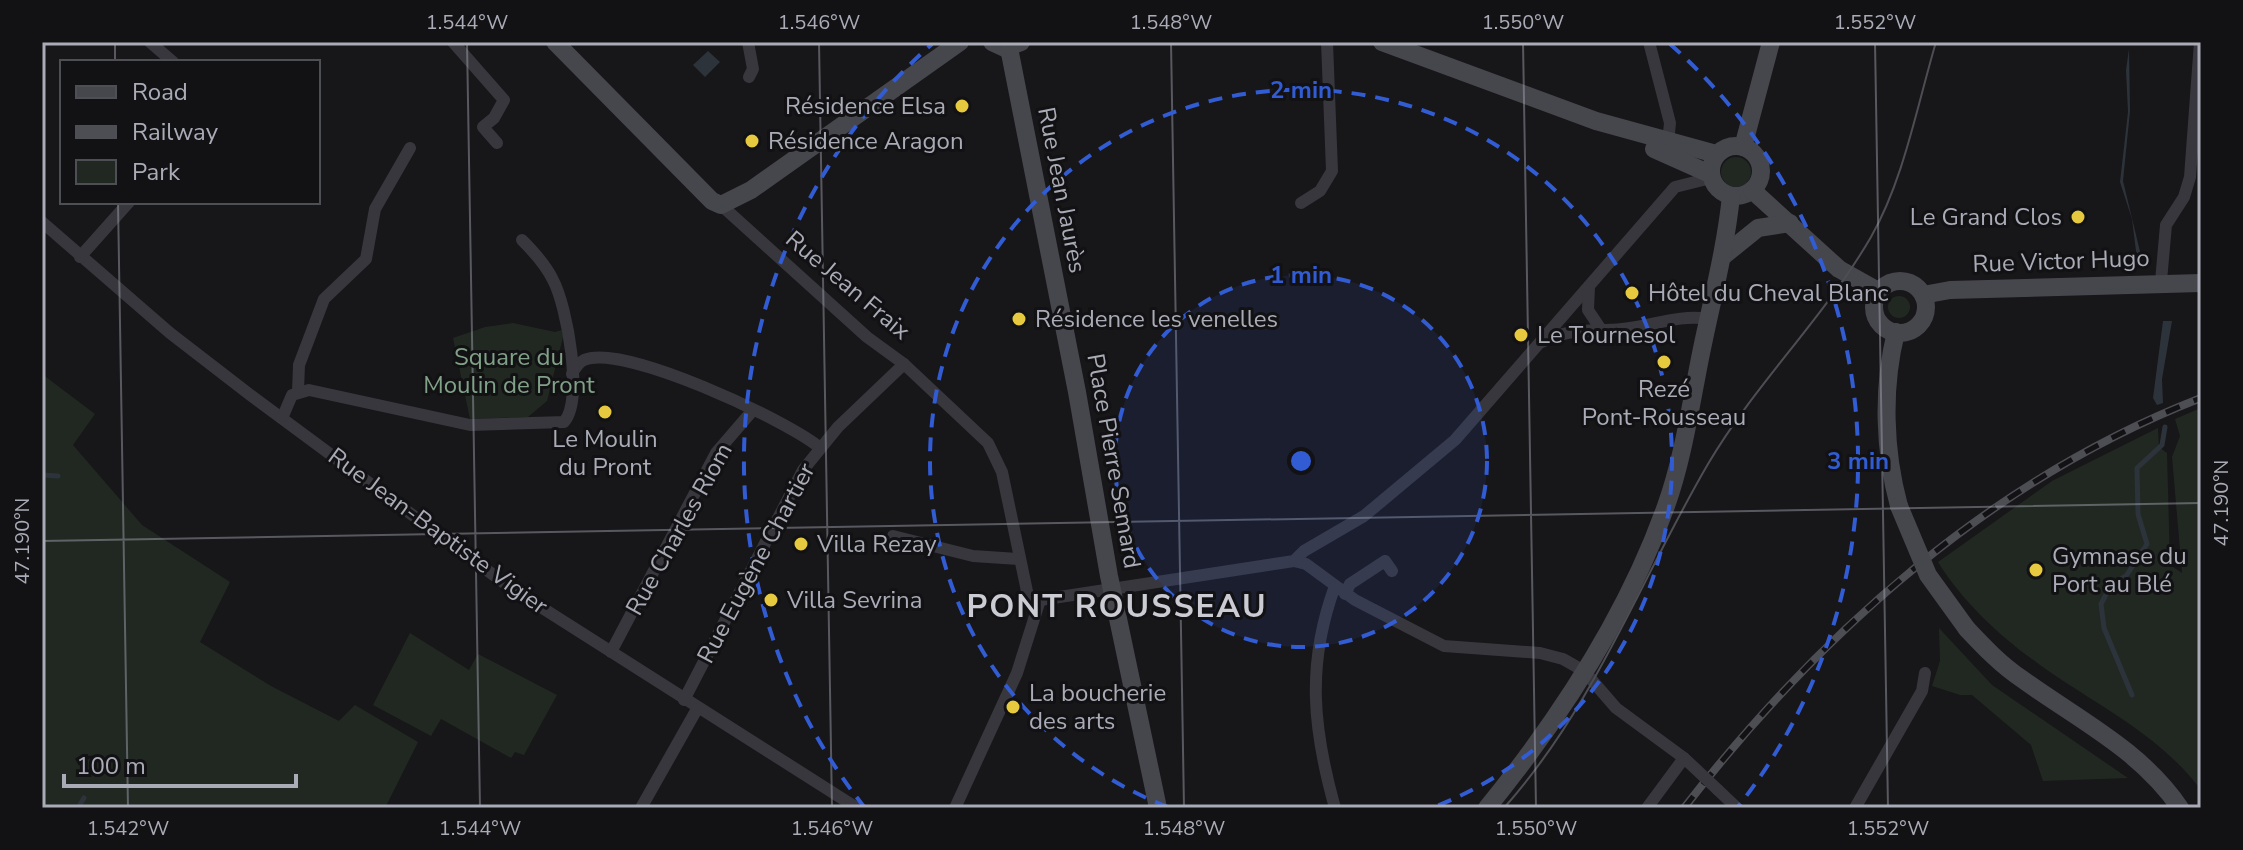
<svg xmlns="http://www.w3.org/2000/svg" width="2243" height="850" font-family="'Nunito Sans',sans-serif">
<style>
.green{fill:#212822}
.water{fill:#2d333b}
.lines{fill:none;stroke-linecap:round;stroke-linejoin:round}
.stream{stroke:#2d333b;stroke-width:5}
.street{stroke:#37373d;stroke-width:12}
.secondary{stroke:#46464d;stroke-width:18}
.tram{stroke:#4d4d54;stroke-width:2}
.rail-casing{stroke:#4d4d54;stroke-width:8}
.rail{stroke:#121113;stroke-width:5;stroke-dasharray:15;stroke-linecap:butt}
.street-bridge{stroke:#37373d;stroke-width:12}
.secondary-bridge{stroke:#46464d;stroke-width:18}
.ticks{fill:none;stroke:#a9abb7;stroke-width:2;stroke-opacity:0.45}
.ring{fill:none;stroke:#325cd3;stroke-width:4;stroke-dasharray:14 10}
.poi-dot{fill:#e7c93f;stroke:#121113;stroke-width:3}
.labels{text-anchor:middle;stroke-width:6;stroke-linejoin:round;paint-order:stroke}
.poi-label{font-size:24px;fill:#a9abb7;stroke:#121113;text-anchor:start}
.street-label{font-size:24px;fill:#a9abb7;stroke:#121113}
.park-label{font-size:24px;fill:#81a188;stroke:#121113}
.district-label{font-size:32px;font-weight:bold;letter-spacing:2px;fill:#cacbd3;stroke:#121113}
.centre{fill:#325cd3;stroke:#121113;stroke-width:4}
.ring-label{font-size:24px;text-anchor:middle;font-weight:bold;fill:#325cd3;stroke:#121113;stroke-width:6;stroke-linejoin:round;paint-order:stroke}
.neatline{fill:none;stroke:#a9abb7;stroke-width:3}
.ticks-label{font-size:20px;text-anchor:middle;fill:#a9abb7}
</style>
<rect width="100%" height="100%" fill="#171618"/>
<g class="green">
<circle cx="1736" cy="172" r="15"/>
<circle cx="1899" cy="307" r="11"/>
<polygon points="513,323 555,332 565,329 547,401 528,417 470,419 453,338 485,327"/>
<polygon points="42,374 95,414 73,445 142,525 230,582 200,642 271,686 339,721 355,705 418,742 385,808 42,808"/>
<path d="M2201,408V790C2157,731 2089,702 2032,659C1997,634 1960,598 1938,562L2052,481L2158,428L2159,447L2167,453L2170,565L2182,573L2172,457L2180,436L2175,419Z"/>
<polygon points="1939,628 1992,685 2128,778 2043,781 2031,745 1972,695 1960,695 1932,686 1940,661"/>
<polygon points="410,633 469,670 478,654 557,695 524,755 515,752 511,758 441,719 431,736 373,705"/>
</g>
<g class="water">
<polygon points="2129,49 2130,111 2123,181 2144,268 2136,251 2132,219 2120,182 2128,112 2126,70"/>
<polygon points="708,51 720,62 705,77 693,65"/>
<polygon points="2163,321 2172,321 2162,379 2163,403 2157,405 2153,398"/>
</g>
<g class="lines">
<g class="stream">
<polyline points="42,475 58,476"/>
<polyline points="2132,695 2104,628 2101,604 2111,585 2126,576 2147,544 2138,514 2137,468 2162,445 2165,427"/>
<polyline points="78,808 84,798"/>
</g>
<g class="street">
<polyline points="150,42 173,62"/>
<polyline points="453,42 504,100 494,118 483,127 497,143"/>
<polyline points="748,42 753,69 749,77"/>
<polyline points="1649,42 1670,123 1668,142"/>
<polyline points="1301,203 1320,191 1332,171 1327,42"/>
<polyline points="721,205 867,337 904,364 988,443 1002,472 1028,596 1040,600 1294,561 1304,551 1364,516 1455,440 1675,187 1711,178"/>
<polyline points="42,222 170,333 249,394 511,588 857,808"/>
<polyline points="80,257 129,202"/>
<polyline points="2161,281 2166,225 2184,197 2190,177 2200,42"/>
<polyline points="1589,287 1588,310 1600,328"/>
<path d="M1542,342C1572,327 1591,332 1622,329C1652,326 1679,314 1709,319"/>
<path d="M572,374C575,368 578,363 584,360C623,343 786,420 819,447"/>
<polyline points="298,391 299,365 324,299 366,259 375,209 410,148"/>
<path d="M283,416L292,395L309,390L470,425L564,422C584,400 567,306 553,280C546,265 534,252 522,240"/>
<polyline points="893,536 973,556 1019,559"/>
<polyline points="1294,561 1306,564 1355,600 1444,646 1540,653 1563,659 1584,671 1616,708 1684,758 1647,808"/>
<path d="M1335,586C1306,665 1313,729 1335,808"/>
<polyline points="1345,594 1350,584 1385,561 1392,571"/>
<polyline points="611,652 716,453 753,410"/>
<polyline points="684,700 803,470 838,427 904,364"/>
<polyline points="1718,790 1737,808"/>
<polyline points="641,808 697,709"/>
<polyline points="955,808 1017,673 1040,600"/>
<polyline points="1855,808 1922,691 1925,673"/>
</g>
<g class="secondary">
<polyline points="555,42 712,201 721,205 751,190 960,42"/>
<polyline points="992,42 1005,48 1021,42"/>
<polyline points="1382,42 1596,121 1716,154"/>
<polyline points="1009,48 1077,392 1109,576 1158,808"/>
<circle cx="1736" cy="171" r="25"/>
<polyline points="1743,147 1771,42"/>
<polyline points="1654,149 1710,174"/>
<polyline points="1752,190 1839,269 1880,292"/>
<polyline points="1722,257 1758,228 1790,223"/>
<circle cx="1900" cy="307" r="26"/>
<polyline points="1923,295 1950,290 2201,283"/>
<path d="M1896,332C1882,388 1884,451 1899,506"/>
<path d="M1967,629C1984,647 2001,665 2022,679C2077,719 2141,750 2180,808"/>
<path d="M1487,808C1560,718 1627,616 1666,506C1685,453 1692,394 1704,339C1714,292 1726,245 1731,196"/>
</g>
<path class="tram" d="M1504,808C1596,704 1639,582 1708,464C1755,384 1824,318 1871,237C1904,179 1917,106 1936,42"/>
<defs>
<path id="rail" d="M1684,808C1820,633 1992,479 2201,398"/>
</defs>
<use href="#rail" class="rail-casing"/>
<use href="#rail" class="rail"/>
<polyline class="street-bridge" points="1684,758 1718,790"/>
<polyline class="secondary-bridge" points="1899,506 1928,575 1967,629"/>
</g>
<path class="ticks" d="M115,42V62M467,42L480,808M819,42L832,808M1171,42L1184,808M1523,42L1536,808M1875,42L1888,808M118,202L128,808M42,541L2201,503"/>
<circle cx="1301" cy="461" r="186" fill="#325cd3" fill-opacity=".12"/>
<g class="ring">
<circle cx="1301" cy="461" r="186"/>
<path d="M1168 807A371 371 0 1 1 1434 807"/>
<path d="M865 808A557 557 0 0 1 932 44M1670 44A557 557 0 0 1 1737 808"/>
</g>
<g class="poi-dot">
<circle cx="962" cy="106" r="8"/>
<circle cx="752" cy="141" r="8"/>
<circle cx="2078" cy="217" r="8"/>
<circle cx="1632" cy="293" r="8"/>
<circle cx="1019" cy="319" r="8"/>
<circle cx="1521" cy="335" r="8"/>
<circle cx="1664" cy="362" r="8"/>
<circle cx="605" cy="412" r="8"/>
<circle cx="801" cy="544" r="8"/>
<circle cx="2036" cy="570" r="8"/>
<circle cx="771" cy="600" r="8"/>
<circle cx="1013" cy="707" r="8"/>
</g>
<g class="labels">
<g class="poi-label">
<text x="946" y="114" text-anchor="end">Résidence Elsa</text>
<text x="768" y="149">Résidence Aragon</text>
<text x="2062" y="225" text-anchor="end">Le Grand Clos</text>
<text x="1648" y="301">Hôtel du Cheval Blanc</text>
<text x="1035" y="327">Résidence les venelles</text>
<text x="1537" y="343">Le Tournesol</text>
<text x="1664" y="397" text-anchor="middle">Rezé<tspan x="1664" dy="28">Pont-Rousseau</tspan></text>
<text x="605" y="447" text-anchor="middle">Le Moulin<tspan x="605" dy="28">du Pront</tspan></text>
<text x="817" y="552">Villa Rezay</text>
<text x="2052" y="564">Gymnase du<tspan x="2052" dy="28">Port au Blé</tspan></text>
<text x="787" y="608">Villa Sevrina</text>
<text x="1029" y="701">La boucherie<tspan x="1029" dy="28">des arts</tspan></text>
</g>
<g class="street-label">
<text transform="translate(1062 190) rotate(79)" y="8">Rue Jean Jaurès</text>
<text transform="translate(2061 261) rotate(-2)" y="8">Rue Victor Hugo</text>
<text transform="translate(848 285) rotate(40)" y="8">Rue Jean Fraix</text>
<text transform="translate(1114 461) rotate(80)" y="8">Place Pierre Semard</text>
<text transform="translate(679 529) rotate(-61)" y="8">Rue Charles Riom</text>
<text transform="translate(438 531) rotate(36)" y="8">Rue Jean-Baptiste Vigier</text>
<text transform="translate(756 563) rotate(-62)" y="8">Rue Eugène Chartier</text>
</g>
<g class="park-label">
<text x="509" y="365">Square du<tspan x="509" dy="28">Moulin de Pront</tspan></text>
</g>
<g class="district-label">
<text x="1117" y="617">PONT ROUSSEAU</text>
</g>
</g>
<circle cx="1301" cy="461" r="12" class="centre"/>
<g class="ring-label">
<text x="1301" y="98">2 min</text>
<text x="1301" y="283">1 min</text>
<text x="1858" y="469">3 min</text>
</g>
<rect width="2243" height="850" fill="none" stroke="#121113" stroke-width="88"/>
<rect x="60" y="60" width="260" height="144" fill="#121113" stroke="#4e4f55" stroke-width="2"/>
<rect x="76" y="86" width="40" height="12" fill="#46464d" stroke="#4e4f55" stroke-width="2"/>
<text x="132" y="100" font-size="24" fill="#a9abb7">Road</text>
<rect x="76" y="126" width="40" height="12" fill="#4d4d54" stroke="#4e4f55" stroke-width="2"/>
<text x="132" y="140" font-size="24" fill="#a9abb7">Railway</text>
<rect x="76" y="160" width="40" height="24" fill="#212822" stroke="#4e4f55" stroke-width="2"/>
<text x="132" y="180" font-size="24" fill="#a9abb7">Park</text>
<path d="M64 774v12h232v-12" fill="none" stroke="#a9abb7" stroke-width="4"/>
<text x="76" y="774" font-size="24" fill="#a9abb7" stroke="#121113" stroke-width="6" paint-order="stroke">100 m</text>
<rect x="44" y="44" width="2155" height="762" class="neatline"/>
<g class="ticks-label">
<text x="467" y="29">1.544°W</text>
<text x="819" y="29">1.546°W</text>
<text x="1171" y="29">1.548°W</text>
<text x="1523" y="29">1.550°W</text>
<text x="1875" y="29">1.552°W</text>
<text transform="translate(2221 503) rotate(-90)" y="7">47.190°N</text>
<text transform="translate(22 541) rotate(-90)" y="7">47.190°N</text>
<text x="128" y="835">1.542°W</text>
<text x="480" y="835">1.544°W</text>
<text x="832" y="835">1.546°W</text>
<text x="1184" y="835">1.548°W</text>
<text x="1536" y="835">1.550°W</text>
<text x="1888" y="835">1.552°W</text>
</g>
</svg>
